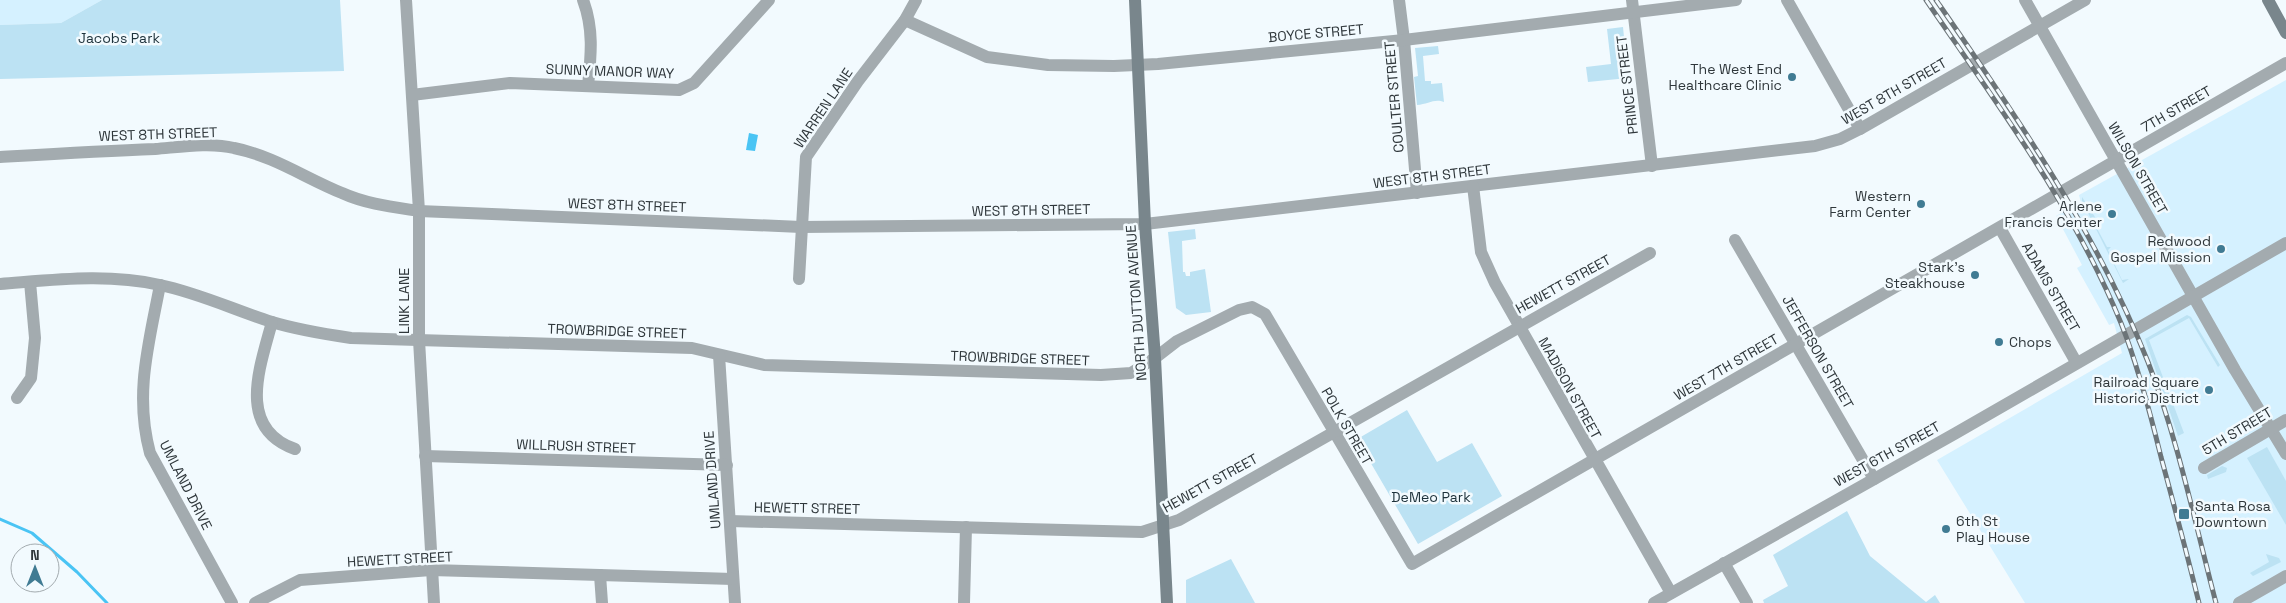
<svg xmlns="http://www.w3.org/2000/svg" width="2286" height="603" font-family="'Space Grotesk',sans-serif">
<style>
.built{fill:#d5f1ff}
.green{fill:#bce2f3}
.water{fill:#4ac4f4}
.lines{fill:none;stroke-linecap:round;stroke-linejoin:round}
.stream{stroke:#4ac4f4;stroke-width:3}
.street{stroke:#a3abaf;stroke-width:12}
.secondary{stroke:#79868c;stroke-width:12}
.rail-casing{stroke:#6c7478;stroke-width:5}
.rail{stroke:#f2fafe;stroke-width:3;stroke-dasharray:9;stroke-linecap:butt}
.poi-dot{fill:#407b93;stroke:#f2fafe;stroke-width:2}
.labels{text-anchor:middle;stroke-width:5;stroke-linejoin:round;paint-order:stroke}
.street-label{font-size:14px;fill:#2f373b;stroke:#f2fafe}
.park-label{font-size:14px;fill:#1d313a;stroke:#f2fafe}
.poi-label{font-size:14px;fill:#2f373b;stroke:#f2fafe;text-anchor:end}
</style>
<rect width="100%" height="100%" fill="#f2fafe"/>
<g class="built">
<polygon points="0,0 102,0 61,23 0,25"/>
<polygon points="2286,80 2286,603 2025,603 1937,460 2122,353 2114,323 2109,325 2108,323 2077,268 2082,265 2056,216 2079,203 2083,211 2079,195"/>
</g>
<g class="green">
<polygon points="102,0 340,0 344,71 0,79 0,25 61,23"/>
<polygon points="1623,27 1628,78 1588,82 1586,67 1611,64 1607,29"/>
<path d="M1438,46L1439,54L1423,56L1425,81H1431V84L1442,83L1444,102C1435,98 1428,104 1417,105L1414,77L1418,76L1415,48Z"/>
<polygon points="2082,197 2095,217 2093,221 2107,247 2111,247 2108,250 2122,280 2129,279 2123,283 2082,201"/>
<polygon points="1195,229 1196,239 1182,241 1183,272 1185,272 1186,276 1190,276 1190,272 1205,269 1211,312 1186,315 1176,308 1168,232"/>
<polygon points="2187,315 2191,317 2220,365 2218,367 2189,318 2149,340 2184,433 2178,436 2145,339"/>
<polygon points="1407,410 1437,462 1472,443 1502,496 1418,544 1358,441 1359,438"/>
<polygon points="2267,447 2286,481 2286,525 2247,458"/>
<polygon points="2222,466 2227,468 2226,472 2208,479 2207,475"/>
<polygon points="1847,511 1870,556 1926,602 1935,595 1940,603 1764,603 1763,600 1788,586 1773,555"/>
<polygon points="2266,554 2279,558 2281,562 2253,576 2250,573 2269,562"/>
<polygon points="1231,559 1255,603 1186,603 1186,580"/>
</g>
<polygon class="water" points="749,133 758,135 755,151 746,150"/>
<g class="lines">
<polyline class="stream" points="0,519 32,533 77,572 107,603"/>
<g class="street">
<polyline points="406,0 419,211 419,340 434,603"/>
<path d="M583,0C594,29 591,56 588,86"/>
<polyline points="1399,0 1404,40 1417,193"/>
<polyline points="1632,0 1652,166"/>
<polyline points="1787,0 1860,129"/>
<polyline points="2025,0 2235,370 2286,454"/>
<polyline points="905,20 987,57 1048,65 1114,66 1158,64 1404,40 1736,0"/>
<polyline points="412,95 510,83 679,90 694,83 769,0"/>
<path d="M0,157C52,154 103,151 155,149C180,147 210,142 234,148C274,156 305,178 342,193C366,204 393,207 419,211L801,227L1145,224L1815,146L1840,139L1860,129L2085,0"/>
<polyline points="1473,186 1481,252 1495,283 1671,593"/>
<polyline points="2000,228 2076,362"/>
<polyline points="1735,240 1874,479"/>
<polyline points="799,279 806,157 858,81 905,20 916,0"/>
<path d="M0,284C53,280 107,273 160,285C199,293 234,310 272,322C298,330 324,334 351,338L692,348L764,365L1101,375L1131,373L1155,358L1177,341L1239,310L1252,307L1265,314L1412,564L2286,63"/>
<path d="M160,285C149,343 134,394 150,453L232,603"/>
<path d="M272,322C260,367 236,428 295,449"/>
<polyline points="719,355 735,603"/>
<polyline points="17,398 31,378 35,338 30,282"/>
<polyline points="425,456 727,465"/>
<polyline points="2204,468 2286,420"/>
<polyline points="730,521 1142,532 1179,520 1650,253"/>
<polyline points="1724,563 1747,603"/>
<polyline points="600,575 602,603"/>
<polyline points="255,603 300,580 431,570 733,579"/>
<polyline points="964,603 966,527"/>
<polyline points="1654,603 1956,433 2286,243"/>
<polyline points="2239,603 2286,576"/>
</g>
<g class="secondary">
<polyline points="1135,0 1145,224 1155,358 1167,603"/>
<polyline points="2268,0 2286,33"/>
</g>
<defs>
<g id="rail">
<path d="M1926,0C1997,104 2073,206 2121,323C2138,366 2150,412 2161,457C2174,505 2187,554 2199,603"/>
<path d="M1936,0C2016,116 2096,231 2148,362C2178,440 2195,523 2216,603"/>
</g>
</defs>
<use href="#rail" class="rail-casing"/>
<use href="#rail" class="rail"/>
</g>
<g class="poi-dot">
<circle cx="1792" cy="77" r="5"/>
<circle cx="1921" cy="204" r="5"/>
<circle cx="2112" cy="214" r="5"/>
<circle cx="2221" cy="249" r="5"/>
<circle cx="1975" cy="275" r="5"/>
<circle cx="1999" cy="342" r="5"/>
<circle cx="2209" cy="390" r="5"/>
<rect x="2178" y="508" width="12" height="12" rx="2.5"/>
<circle cx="1946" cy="529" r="5"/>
</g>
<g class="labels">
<g class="street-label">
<text transform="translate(1316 33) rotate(-5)" y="5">BOYCE STREET</text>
<text transform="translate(610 71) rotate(2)" y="5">SUNNY MANOR WAY</text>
<text transform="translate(1627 85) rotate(-97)" y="5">PRINCE STREET</text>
<text transform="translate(1894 91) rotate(-30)" y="5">WEST 8TH STREET</text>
<text transform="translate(1394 97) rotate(-95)" y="5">COULTER STREET</text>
<text transform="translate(823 108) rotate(-56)" y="5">WARREN LANE</text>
<text transform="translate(2176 109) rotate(-30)" y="5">7TH STREET</text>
<text transform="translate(158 134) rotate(-2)" y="5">WEST 8TH STREET</text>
<text transform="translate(2138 168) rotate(60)" y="5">WILSON STREET</text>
<text transform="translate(1432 176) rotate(-7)" y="5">WEST 8TH STREET</text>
<text transform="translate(627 205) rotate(2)" y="5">WEST 8TH STREET</text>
<text transform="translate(1031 210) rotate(-1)" y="5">WEST 8TH STREET</text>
<text transform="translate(1563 284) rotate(-29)" y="5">HEWETT STREET</text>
<text transform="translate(2051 287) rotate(60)" y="5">ADAMS STREET</text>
<text transform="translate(404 301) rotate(-90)" y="5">LINK LANE</text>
<text transform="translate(1136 303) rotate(-94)" y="5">NORTH DUTTON AVENUE</text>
<text transform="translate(617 331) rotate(2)" y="5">TROWBRIDGE STREET</text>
<text transform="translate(1818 352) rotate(60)" y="5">JEFFERSON STREET</text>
<text transform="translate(1020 358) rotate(2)" y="5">TROWBRIDGE STREET</text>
<text transform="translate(1726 367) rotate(-30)" y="5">WEST 7TH STREET</text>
<text transform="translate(1570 388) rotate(61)" y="5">MADISON STREET</text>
<text transform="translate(1347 426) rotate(60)" y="5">POLK STREET</text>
<text transform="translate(2237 431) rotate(-31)" y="5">5TH STREET</text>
<text transform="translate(576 446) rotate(2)" y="5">WILLRUSH STREET</text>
<text transform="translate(1887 454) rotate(-29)" y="5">WEST 6TH STREET</text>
<text transform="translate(712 480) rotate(-94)" y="5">UMLAND DRIVE</text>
<text transform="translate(1210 483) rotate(-29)" y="5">HEWETT STREET</text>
<text transform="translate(186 485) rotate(63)" y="5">UMLAND DRIVE</text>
<text transform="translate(807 508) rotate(1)" y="5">HEWETT STREET</text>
<text transform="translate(400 559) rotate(-3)" y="5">HEWETT STREET</text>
</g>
<g class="park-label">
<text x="119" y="43">Jacobs Park</text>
<text x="1431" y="502">DeMeo Park</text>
</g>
<g class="poi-label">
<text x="1782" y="74">The West End<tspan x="1782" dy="16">Healthcare Clinic</tspan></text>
<text x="1911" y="201">Western<tspan x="1911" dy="16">Farm Center</tspan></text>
<text x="2102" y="211">Arlene<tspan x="2102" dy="16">Francis Center</tspan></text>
<text x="2211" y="246">Redwood<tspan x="2211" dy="16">Gospel Mission</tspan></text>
<text x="1965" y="272">Stark's<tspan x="1965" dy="16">Steakhouse</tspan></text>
<text x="2009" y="347" text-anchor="start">Chops</text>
<text x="2199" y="387">Railroad Square<tspan x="2199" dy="16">Historic District</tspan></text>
<text x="2195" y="511" text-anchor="start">Santa Rosa<tspan x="2195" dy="16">Downtown</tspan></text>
<text x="1956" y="526" text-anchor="start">6th St<tspan x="1956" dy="16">Play House</tspan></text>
</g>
</g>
<g transform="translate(35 568)"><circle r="24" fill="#f2fafe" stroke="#a4acb0"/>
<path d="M0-4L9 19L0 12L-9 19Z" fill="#407b93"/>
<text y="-8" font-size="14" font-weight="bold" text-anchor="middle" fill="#2f373b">N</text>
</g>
</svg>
